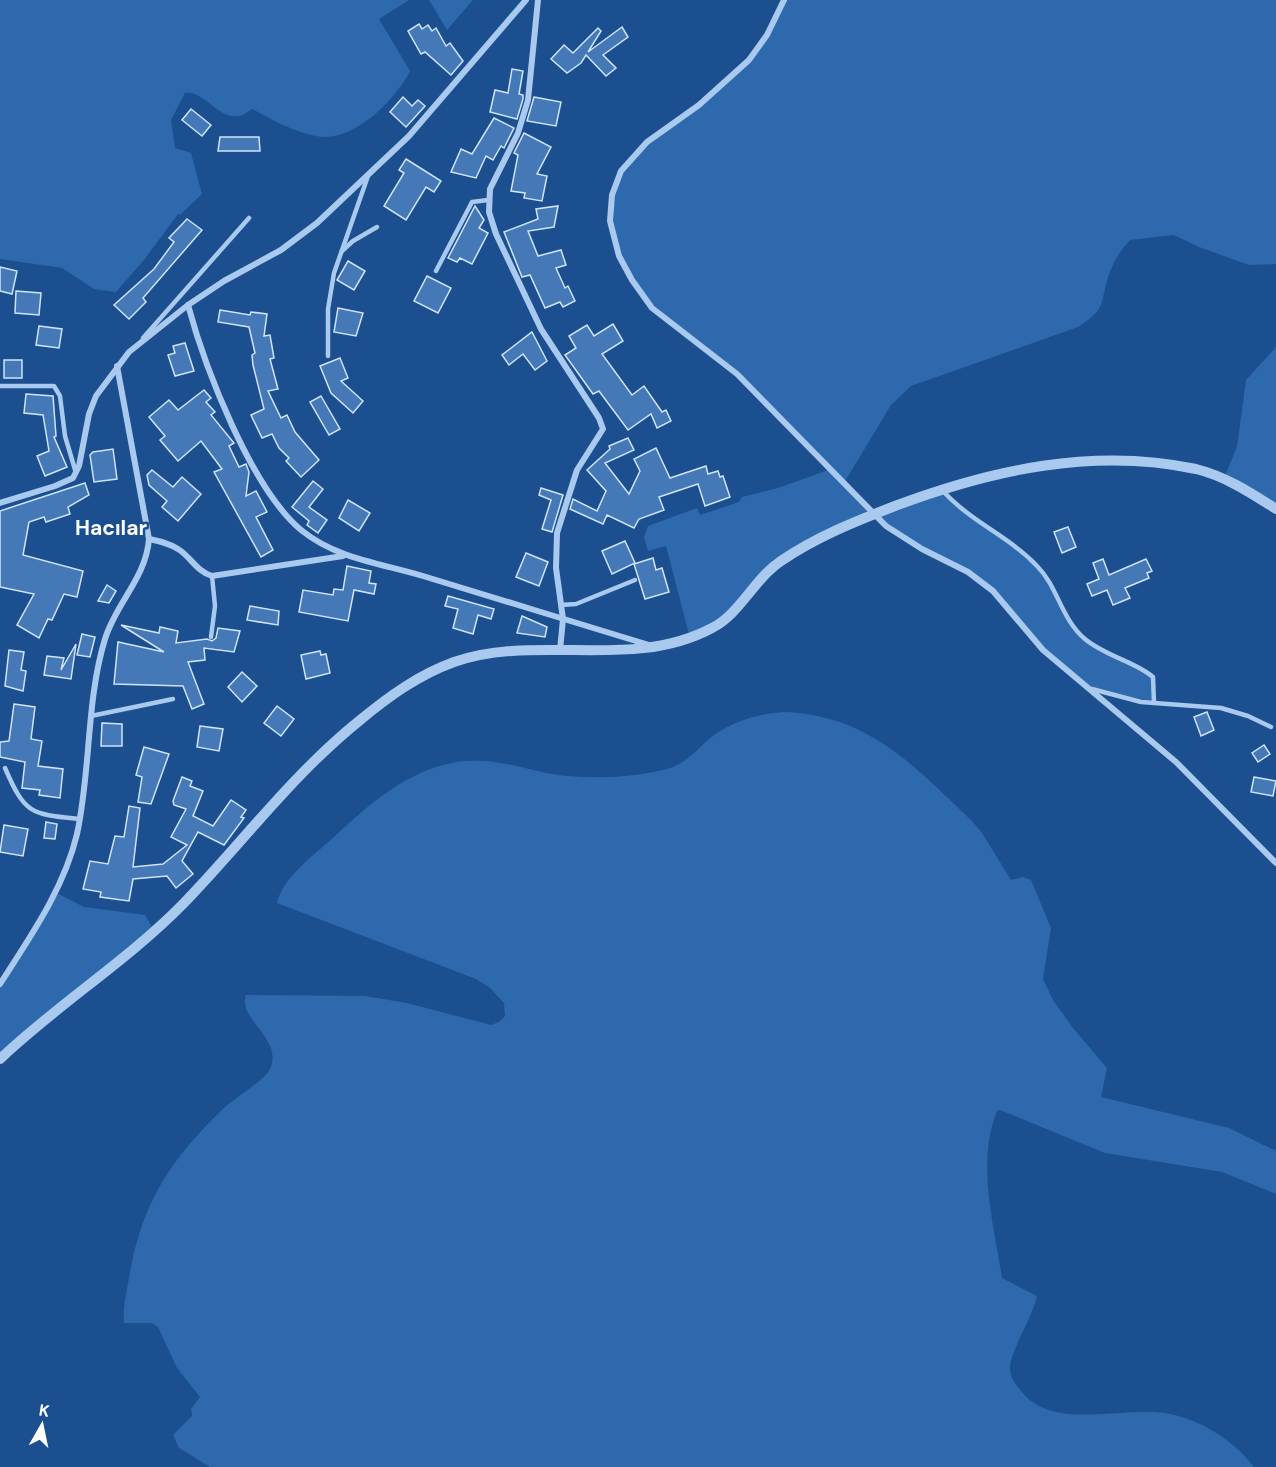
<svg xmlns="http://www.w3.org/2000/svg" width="1276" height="1467" font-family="'DM Sans',sans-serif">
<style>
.green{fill:#2e69ad}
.building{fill:#4478b7;stroke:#cfe3fa;stroke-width:1.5}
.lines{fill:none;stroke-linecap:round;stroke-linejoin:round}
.service{stroke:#a9c9ee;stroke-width:4.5}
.minor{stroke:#a9c9ee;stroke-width:6}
.tertiary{stroke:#a9c9ee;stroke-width:10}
.labels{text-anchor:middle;stroke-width:5;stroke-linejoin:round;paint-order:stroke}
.district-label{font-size:21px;font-weight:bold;fill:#fff;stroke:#1b4f8f}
</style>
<rect width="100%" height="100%" fill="#1b4f8f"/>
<g class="green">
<path d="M0,0H409L379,19L410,71C396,99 353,144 316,136C293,132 273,120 252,109C223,133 209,90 185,93L171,120L175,148L191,153L202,194L180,215L178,214L144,260L116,292L94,289L62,268L0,259Z"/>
<polygon points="429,0 473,0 447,30"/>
<path d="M784,0H1276V264L1249,265L1199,247L1174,235L1130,240C1120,251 1113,262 1108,277C1100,305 1106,309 1078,327L911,386L891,405L844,483L874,514L941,489L955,505L1036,564L1083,637L1153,677L1154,703L1087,688L1063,669L982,581L922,549L874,514L779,562L723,621L690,638L666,546L648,551L644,537L648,526L697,508L700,515L739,502L742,497L778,488L831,469L737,374L669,323L632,280L613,236L612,195L629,159L725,82L767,35Z"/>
<polygon points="1276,347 1276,509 1224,478 1237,447 1246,380"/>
<path d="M787,712C871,717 914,766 972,821L982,833L1011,880L1023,877L1031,880L1051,928L1043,979L1053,1000L1073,1028L1107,1068L1101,1097L1229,1128L1276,1151V1194L1222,1172L1105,1153L1000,1110L997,1111C976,1163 994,1225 1002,1278L1037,1296C1033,1316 1009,1354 1010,1368C1010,1378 1016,1385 1022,1392C1056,1434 1130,1402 1175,1415C1206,1423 1235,1442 1254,1467H210L179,1448L173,1435L192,1416L191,1409L200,1397L177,1368L158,1327L152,1323H124C123,1308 126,1293 129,1278C141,1205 169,1161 222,1110C233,1099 264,1081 270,1069C284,1039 237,1019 246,995L365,996L407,1003L491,1025L499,1022L505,1016L504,1003L489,987L476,979L277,903C283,877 314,855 333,838C373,800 423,757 482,761C511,762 539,774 567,776C599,779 632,777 663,770C687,765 696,749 714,735C736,720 761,713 787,712Z"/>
<polygon points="55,892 84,907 145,915 154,931 0,1059 0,984"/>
</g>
<g class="building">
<polygon points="419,24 422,29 428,25 432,31 436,28 446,46 450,43 463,61 451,75 425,52 421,54 408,31"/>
<polygon points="622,27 628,37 603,55 616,68 606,76 586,55 581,63 567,73 551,59 564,45 573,53 598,28 601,31 588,52"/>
<polygon points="512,69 523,71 519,94 523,95 523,99 517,119 490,112 495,90 508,93"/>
<polygon points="403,97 412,106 418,100 425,106 406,127 390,112"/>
<polygon points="534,97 561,102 556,126 527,121"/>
<polygon points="191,109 211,125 202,136 182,120"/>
<polygon points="494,118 514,128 504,148 501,146 493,160 486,156 476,178 451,172 461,149 472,154"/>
<polygon points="524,133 551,147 537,174 547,176 542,201 524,198 525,193 511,191 518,155 514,153"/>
<polygon points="220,137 259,137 260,151 218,151"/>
<polygon points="406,159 441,181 434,192 426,187 406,220 384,206 404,173 399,170"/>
<polygon points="475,206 484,220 479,228 488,233 472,264 460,258 457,262 448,258"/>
<polygon points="558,206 554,227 528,231 538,256 561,250 566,265 556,268 565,288 568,286 575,301 563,307 560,302 545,308 530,275 522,277 504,232 538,219 536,209"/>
<polygon points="187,219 202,230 143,298 146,302 129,319 114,305 154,269 174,242 169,238"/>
<polygon points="348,261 365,271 354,290 337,280"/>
<polygon points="0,267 17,271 12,294 0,291"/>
<polygon points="427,276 451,288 438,313 414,301"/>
<polygon points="16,291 41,293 39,315 15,313"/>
<polygon points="338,308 363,313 356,336 334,332"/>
<polygon points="220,310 250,315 251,312 267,314 264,336 270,335 274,358 270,359 278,389 268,391 281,418 287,415 295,432 319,460 301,477 286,461 289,458 279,448 272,434 262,438 251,415 264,409 253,365 252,355 255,353 249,327 218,322"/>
<polygon points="613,324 623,341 602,354 632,395 644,386 662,412 666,410 671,421 657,428 651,414 628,430 599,391 593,394 565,355 576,348 569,336 587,325 594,336"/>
<polygon points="39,326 62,329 59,348 36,345"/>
<polygon points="532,332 547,361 535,370 523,354 509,365 502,355"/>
<polygon points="185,343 194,371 175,376 168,355 175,353 173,346"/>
<polygon points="340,358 348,378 341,381 363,401 353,413 331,393 320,366"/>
<rect x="4" y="360" width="18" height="18"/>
<polygon points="204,390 211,398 206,402 215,412 211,415 234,443 229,446 239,467 246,464 249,472 246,496 256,491 267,512 256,517 273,550 261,557 214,472 222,469 201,441 178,461 160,440 165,436 149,417 169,400 178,410"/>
<polygon points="26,394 53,396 56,436 54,437 67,467 45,476 37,456 49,451 43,415 24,413"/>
<polygon points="321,396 340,429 329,435 310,402"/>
<polygon points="628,438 634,450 605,463 629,494 640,471 634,459 656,448 670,478 706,466 708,474 718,471 720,477 723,476 730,497 705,506 698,484 659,497 664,510 639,519 634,528 607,515 603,524 570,509 573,499 597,511 606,491 587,470 610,449 609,446"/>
<polygon points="113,449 117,479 94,482 90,455 93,452"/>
<polygon points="152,470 173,487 182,477 201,494 178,521 162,507 167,501 149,485 147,475"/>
<polygon points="313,481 323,489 309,507 327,520 318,533 307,525 309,521 292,507"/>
<polygon points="85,483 89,495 68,507 70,514 46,522 44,517 29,522 23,555 83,571 77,597 64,594 52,620 48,619 39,638 17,625 34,594 0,587 0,511"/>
<polygon points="541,488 563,495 552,532 542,529 551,500 539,495"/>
<polygon points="348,500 370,513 359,531 339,518"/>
<polygon points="1068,527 1076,547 1062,553 1054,532"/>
<polygon points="625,541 635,563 612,574 602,551"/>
<polygon points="526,553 548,562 539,586 516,577"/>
<polygon points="653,558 656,570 662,568 669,592 645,599 634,564"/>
<polygon points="1103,559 1109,575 1146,559 1152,571 1147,573 1149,578 1125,588 1130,598 1113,605 1107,590 1092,596 1087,584 1099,579 1093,563"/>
<polygon points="347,566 371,571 369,583 376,584 374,594 354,590 348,621 299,612 303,590 333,595 334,589 343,590"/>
<polygon points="107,585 116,591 109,603 98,601"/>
<polygon points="448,596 494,609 491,619 478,615 473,634 453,628 458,609 445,606"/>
<polygon points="250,606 279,611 278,625 247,620"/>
<polygon points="522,616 547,627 545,637 517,633"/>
<polygon points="121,625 159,633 160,627 178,631 176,643 207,639 212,641 216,638 218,628 240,631 234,652 204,648 205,660 188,662 204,704 192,709 183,686 114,684 118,642 164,652"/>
<polygon points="82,634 95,637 90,657 77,655"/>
<polygon points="76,644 71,679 44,675 47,656 64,658 61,670"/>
<polygon points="9,650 24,652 21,670 26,671 23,691 5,686"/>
<polygon points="320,651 321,655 326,654 330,673 306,679 301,655"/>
<polygon points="242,672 257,686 242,702 228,687"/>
<polygon points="14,704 35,707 31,739 42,741 38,766 63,769 60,798 39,795 40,790 22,788 25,762 0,757 0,742 9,741"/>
<polygon points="277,706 294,719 281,736 264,723"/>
<polygon points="1207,712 1214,730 1201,736 1194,717"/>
<polygon points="102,723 122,724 122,746 101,746"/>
<polygon points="200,726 223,729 219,751 197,747"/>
<polygon points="1264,745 1270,754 1258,762 1252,753"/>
<polygon points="144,747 169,754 151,804 138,802 142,777 136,775"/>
<polygon points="182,777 192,781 190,786 203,791 193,816 213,826 231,800 246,810 241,817 244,818 224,845 198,832 182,861 193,874 176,888 167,876 133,879 129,901 100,897 101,892 83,889 90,861 108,864 115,836 124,837 129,806 140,808 133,867 163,864 187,845 171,837 186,809 174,805 173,801"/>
<polygon points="1254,777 1276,781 1273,796 1251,792"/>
<polygon points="46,822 57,824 55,839 44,838"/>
<polygon points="4,825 28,829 23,856 0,852"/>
</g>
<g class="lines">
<g class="service">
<polyline points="342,251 353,241 377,227"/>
<polyline points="436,271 472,202 488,200"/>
<polyline points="143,338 249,218"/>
<polyline points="328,356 328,309 334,273 368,176"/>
<polyline points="0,386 54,386 60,396 65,436 76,473"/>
<path d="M943,491C971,522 1010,537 1037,566C1058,587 1061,619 1085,639C1105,656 1136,662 1153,677L1154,703"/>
<polyline points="561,605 576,604 635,580"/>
<polyline points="211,637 215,606 212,576"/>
<polyline points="1092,689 1141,702 1221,708 1248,716 1271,727"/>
<polyline points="91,716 173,699"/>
<path d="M5,768C25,814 30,814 79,819"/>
</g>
<g class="minor">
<polyline points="538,0 528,100 518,133 490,189 489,212 496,234 541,329 599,418 603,429 577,470 557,533 556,568 563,619 560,650"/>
<polyline points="784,0 767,35 749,60 699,105 647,142 621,171 612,195 610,221 619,256 632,280 652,308 737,374 886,526 922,549 968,572 993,591 1043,650 1176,762 1276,863"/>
<path d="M188,305C205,368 251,488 301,530C337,559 380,563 423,576C498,599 574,622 649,645"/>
<polyline points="0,503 55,486 73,478 79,466 89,414 96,396 129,352 188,305 224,281 281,250 317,223 409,136 526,0"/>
<path d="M149,539C159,541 169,543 178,549C191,557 196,571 212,576L343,556"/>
<path d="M0,984C30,937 64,889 77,834C91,770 86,701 105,639C116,603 146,578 149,539L117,366"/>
</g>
<path class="tertiary" d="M0,1059C58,1004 127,961 183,904C243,842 291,776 359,721C388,697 418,675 454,662C537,633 632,671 712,628C740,614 754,579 781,561C816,537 856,521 895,506C991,470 1094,447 1196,469C1225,476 1251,493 1276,509"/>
</g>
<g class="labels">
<g class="district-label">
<text x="111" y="535">Hacılar</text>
</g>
</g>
<g transform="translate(42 1425) rotate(9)" stroke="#1b4f8f" stroke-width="4.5" paint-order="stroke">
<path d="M0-4.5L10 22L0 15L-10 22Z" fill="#ffffff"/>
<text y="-9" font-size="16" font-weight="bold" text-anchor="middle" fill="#ffffff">K</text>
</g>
</svg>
